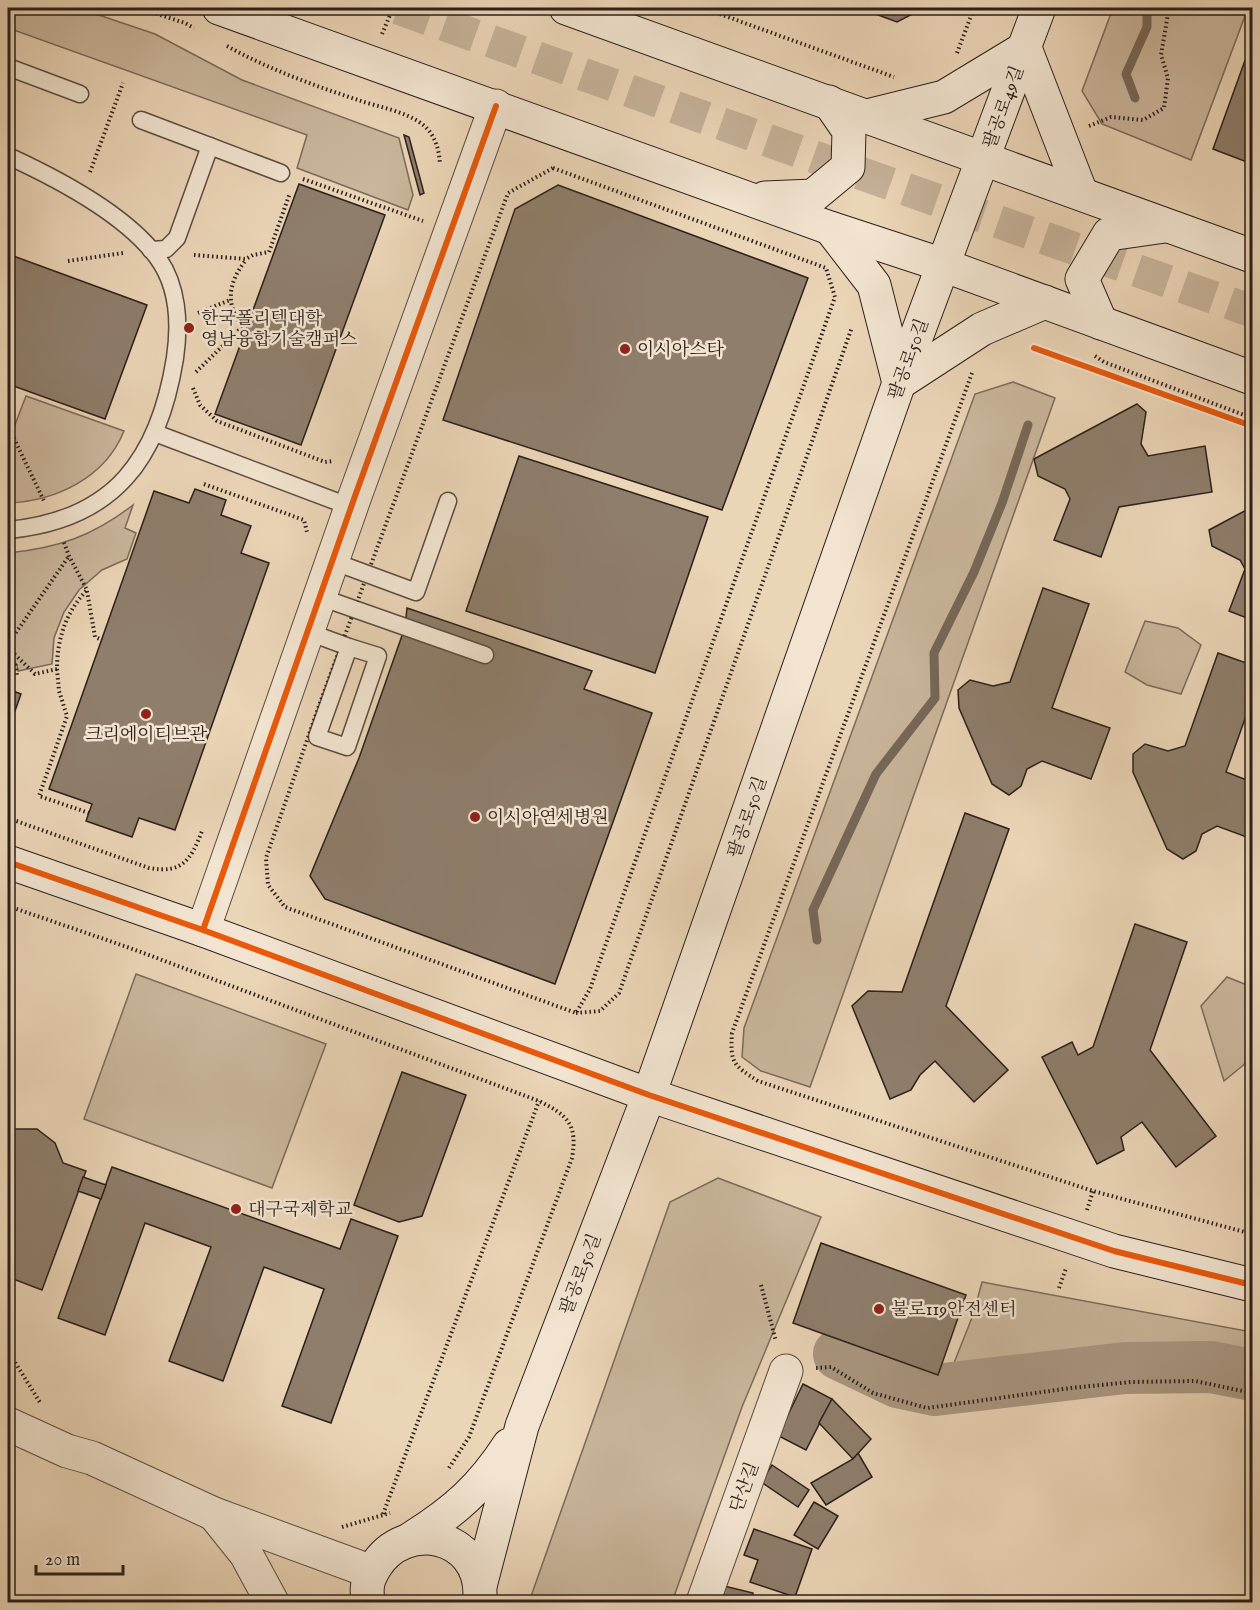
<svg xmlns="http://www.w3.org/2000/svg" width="1260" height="1610" font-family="'IM FELL English','Noto Serif KR',serif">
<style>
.green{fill:#cab69c;stroke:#7a6a5b;stroke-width:1.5}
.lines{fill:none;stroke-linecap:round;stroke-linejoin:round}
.stream{stroke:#776758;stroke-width:9}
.river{stroke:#aa9782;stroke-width:52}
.building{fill:#8f7e6c;stroke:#2b1f1a;stroke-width:1.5}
.secondary-tunnel{stroke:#c5b198;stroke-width:33;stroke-dasharray:33 16;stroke-linecap:butt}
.lane-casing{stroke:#5b4c41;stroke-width:19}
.street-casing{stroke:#5b4c41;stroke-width:35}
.secondary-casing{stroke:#2b1f1a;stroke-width:35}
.path{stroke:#2b1f1a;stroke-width:4;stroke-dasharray:1.5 3;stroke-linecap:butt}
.lane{stroke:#f2e4d0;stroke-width:16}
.street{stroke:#f2e4d0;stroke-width:33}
.secondary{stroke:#f2e4d0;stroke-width:33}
.cycleway-casing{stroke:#f2e4d0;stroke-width:10}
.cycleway{stroke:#e8590c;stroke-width:6}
.poi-dot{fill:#8f2418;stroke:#f2e4d0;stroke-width:2}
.labels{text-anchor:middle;stroke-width:5;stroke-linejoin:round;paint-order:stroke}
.street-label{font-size:18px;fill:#2b1f1a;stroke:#f2e4d0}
.poi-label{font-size:18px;fill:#2b1f1a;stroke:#f2e4d0;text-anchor:start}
</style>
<rect width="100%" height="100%" fill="#ebd5b7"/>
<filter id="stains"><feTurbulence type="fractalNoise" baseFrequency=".00333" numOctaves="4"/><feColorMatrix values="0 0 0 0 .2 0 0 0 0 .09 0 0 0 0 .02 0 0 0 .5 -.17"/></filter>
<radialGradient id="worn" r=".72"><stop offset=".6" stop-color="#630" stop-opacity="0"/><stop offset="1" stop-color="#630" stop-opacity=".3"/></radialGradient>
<g class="green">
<polygon points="8,8 78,8 155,34 242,80 399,138 413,195 408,210 297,168 307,135 8,28"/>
<polygon points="1113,8 1248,8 1191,160 1102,124 1082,91"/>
<polygon points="1013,382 1055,398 810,1087 761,1071 742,1057 744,1028 975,394"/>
<path d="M26,396L124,431C105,478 56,501 8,503V443Z"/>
<path d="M133,505L125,528L136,533L127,559L102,570L79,590L64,612L54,638L52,664L18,671L17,665L8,651V553C58,548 93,536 133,505Z"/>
<polygon points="1145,621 1178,628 1201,645 1181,694 1147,685 1125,672"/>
<polygon points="136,974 326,1044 272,1188 84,1119"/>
<polygon points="1227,977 1252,987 1252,1058 1224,1081 1201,1006"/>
<polygon points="718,1178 821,1217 742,1407 672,1602 529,1602 670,1202"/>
<polygon points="982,1282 1252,1332 1252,1362 1140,1352 948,1378 973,1315"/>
</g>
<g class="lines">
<g class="stream">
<polyline points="1135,98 1126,74 1147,27 1147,8"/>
<polyline points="817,940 813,910 876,774 935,698 934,653 974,572 1002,503 1028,425"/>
</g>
<polyline class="river" points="839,1354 898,1382 935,1390 1125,1368 1211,1367 1252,1375"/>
</g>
<g class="building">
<polygon points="859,8 924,8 897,22"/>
<polygon points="1252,41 1252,164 1213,149"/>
<polygon points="404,135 409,137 424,193 420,195"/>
<polygon points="299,184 385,215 301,445 215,414"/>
<polygon points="558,185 808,278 722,510 443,420 515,209"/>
<polygon points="8,254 147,305 105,419 8,384"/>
<polygon points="1137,404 1146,412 1141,444 1148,456 1205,446 1212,492 1119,507 1101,557 1054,540 1070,499 1065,489 1038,476 1034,459"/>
<polygon points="519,456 708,517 655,673 466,611"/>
<polygon points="195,489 226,500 221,515 251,526 241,553 269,563 175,830 139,818 132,837 86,821 92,804 49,789 154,491 189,503"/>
<polygon points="1252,507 1252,620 1229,611 1245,569 1240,560 1212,546 1209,530"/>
<polygon points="1043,588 1089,604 1052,708 1110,728 1091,779 1042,761 1027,769 1021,786 1009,795 992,784 959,708 958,690 970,680 993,686 1010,682"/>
<polygon points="407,608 592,671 584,689 652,713 555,984 325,899 310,876 359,758 405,627"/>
<polygon points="1218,653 1252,665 1252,699 1226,772 1252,782 1252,839 1217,826 1202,834 1196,851 1183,859 1167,849 1133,772 1133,754 1145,744 1168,751 1185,746"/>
<polygon points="8,689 21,694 8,731"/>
<polygon points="965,813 1009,829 946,1006 1008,1070 974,1102 935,1061 920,1075 911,1090 890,1099 852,1006 868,991 902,992"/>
<polygon points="1135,924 1187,942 1150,1050 1216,1136 1176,1167 1142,1122 1121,1137 1124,1150 1097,1164 1042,1057 1072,1042 1078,1055 1093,1047"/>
<polygon points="402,1072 466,1095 422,1216 399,1222 354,1205"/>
<polygon points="13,1129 37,1129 55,1143 63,1163 86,1171 42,1290 8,1277 8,1131"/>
<polygon points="112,1167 340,1249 351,1219 398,1236 331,1423 282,1406 324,1289 264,1267 223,1381 169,1361 211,1247 145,1223 105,1335 58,1318"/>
<polygon points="83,1177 106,1185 101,1199 78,1191"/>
<polygon points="821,1243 966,1295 938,1375 793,1323"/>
<polygon points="803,1384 832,1399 806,1450 769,1431 786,1419"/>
<polygon points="832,1399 871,1439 853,1459 819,1423"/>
<polygon points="858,1453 872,1477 826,1505 811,1483 853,1459"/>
<polygon points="772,1465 809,1490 798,1507 761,1482"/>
<polygon points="814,1502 838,1516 818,1549 794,1535"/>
<polygon points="754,1529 812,1549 795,1597 750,1582 758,1560 744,1555"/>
<polygon points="720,1585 753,1593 751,1602 716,1602"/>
</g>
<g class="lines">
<polyline class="secondary-tunnel" points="398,8 837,165 1252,311"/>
<defs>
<g id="lane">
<polyline points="8,67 80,94"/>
<polyline points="141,120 281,173"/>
<path d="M8,156C56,178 125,214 157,257C178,285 180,324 175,358C159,458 115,520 8,530"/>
<polyline points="151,250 166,249 177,238 210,146"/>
<polyline points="155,433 351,507"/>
<polyline points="332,561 416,592 448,501"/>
<polyline points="320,597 485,655"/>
<polyline points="308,632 349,647 317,737 347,747 378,656 349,647"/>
</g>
<g id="street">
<polyline points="203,930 355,496 496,106"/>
<polyline points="8,1424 67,1451 92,1458 214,1514 372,1572"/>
<polyline points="214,1514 246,1554 272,1602"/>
<polyline points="703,1602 786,1371"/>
</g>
<g id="secondary">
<polyline points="219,8 830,228 943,265 1252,378"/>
<polyline points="566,8 1252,256"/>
<polyline points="867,116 944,97 1025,48 1081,193"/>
<polyline points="765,198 813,196 848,167 849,131 829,102"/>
<polyline points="830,228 874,285 899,383 982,329 1045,302"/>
<polyline points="1101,323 1082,279 1109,234 1165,226"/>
<polyline points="8,862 203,930 649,1095 1114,1251 1252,1285"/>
<path d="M412,1538C455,1511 481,1488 509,1445"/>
<polyline points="480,1586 522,1426 649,1095 899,383 1039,8"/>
<path d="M368,1602C366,1588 367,1580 375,1567C405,1518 481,1534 480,1595"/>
</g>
</defs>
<use href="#lane" class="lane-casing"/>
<use href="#street" class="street-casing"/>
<use href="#secondary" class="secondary-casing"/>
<g class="path">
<polyline points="139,8 185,23 194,28"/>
<polyline points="703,8 894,77"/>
<polyline points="382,34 393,8"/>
<path d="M227,46C268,69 313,85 358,100C378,107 405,111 422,124C435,134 439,149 440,164"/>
<polyline points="957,53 974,8"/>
<polyline points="1089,126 1111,117 1143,120 1164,108 1168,78 1161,55 1169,8"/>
<polygon points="553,168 826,268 835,297 590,989 576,1013 285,907 268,885 266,858 320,703 508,193"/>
<polyline points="90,172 123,83"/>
<polyline points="303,179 423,221"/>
<polyline points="194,255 246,259 253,255 269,252 290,193"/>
<polyline points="68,261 123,253"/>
<polyline points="198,313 230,300"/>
<polyline points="1095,356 1104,362 1252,418"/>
<path d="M196,372L243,326C224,305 229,281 246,260"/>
<path d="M972,373L732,1033C730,1063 733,1065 758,1081L1093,1191L1252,1234"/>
<polyline points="193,388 200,405 217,421 325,462 334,461"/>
<polyline points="8,391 10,385"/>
<polyline points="8,426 44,501"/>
<polyline points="204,484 304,520 307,532"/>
<polyline points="87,591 95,637 102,640"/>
<polyline points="8,644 69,556"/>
<path d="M8,648L35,674L57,669C57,639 66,612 87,590L69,556L63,540"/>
<polyline points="8,653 16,666 17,677"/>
<polyline points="57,669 59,691 67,716 39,796 89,813"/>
<path d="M8,818L149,868C182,874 191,860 202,831"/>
<path d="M8,906L130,948L539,1101C567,1115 578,1124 572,1158L469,1437L449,1468"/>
<polyline points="576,1013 600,1011 619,993 852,327"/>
<polyline points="1087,1210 1093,1191"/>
<polyline points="761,1285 776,1341"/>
<polyline points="1059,1288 1066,1268"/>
<polyline points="8,1351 41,1404"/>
<polyline points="816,1368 831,1367 873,1393 927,1408 1071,1388 1131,1382 1195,1381 1252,1393"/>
<polyline points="383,1514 539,1101"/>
<polyline points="342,1527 390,1513"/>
</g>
<use href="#lane" class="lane"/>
<use href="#street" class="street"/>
<use href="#secondary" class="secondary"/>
<defs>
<g id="cycleway">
<polyline points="1034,348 1252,426"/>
<polyline points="8,862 203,930 649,1095 1114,1251 1252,1285"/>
<polyline points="203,930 355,496 496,106"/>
</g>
</defs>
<use href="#cycleway" class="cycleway-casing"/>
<use href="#cycleway" class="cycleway"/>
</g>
<g class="poi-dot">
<circle cx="189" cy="328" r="6"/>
<circle cx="625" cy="349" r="6"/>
<circle cx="146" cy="714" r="6"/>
<circle cx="475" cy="817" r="6"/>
<circle cx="236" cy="1209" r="6"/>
<circle cx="879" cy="1309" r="6"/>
</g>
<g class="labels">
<g class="street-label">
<text transform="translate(1003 107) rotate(-70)" y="6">팔공로49길</text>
<text transform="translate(908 359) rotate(-70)" y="6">팔공로50길</text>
<text transform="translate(747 817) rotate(-71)" y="6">팔공로50길</text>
<text transform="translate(580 1274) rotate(-69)" y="6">팔공로50길</text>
<text transform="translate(744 1487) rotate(-70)" y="6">단산길</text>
</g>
<g class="poi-label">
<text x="201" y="324">한국폴리텍대학<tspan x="201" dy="21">영남융합기술캠퍼스</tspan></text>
<text x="637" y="355">이시아스타</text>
<text x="146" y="740" text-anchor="middle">크리에이티브관</text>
<text x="487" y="823">이시아연세병원</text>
<text x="248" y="1215">대구국제학교</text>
<text x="891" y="1315">불로119안전센터</text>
</g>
</g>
<rect width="1260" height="1610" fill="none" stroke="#ebd5b7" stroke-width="30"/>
<rect x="9" y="9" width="1242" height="1592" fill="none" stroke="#2b1f1a" stroke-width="3"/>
<rect x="15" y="15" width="1230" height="1580" fill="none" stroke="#2b1f1a" stroke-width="1.5"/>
<path d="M36 1565v9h87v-9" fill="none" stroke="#2b1f1a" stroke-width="3"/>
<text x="45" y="1565" font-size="18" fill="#2b1f1a" stroke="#f2e4d0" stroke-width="4.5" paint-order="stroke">20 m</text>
<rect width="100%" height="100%" filter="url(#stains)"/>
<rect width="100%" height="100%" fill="url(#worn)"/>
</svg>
